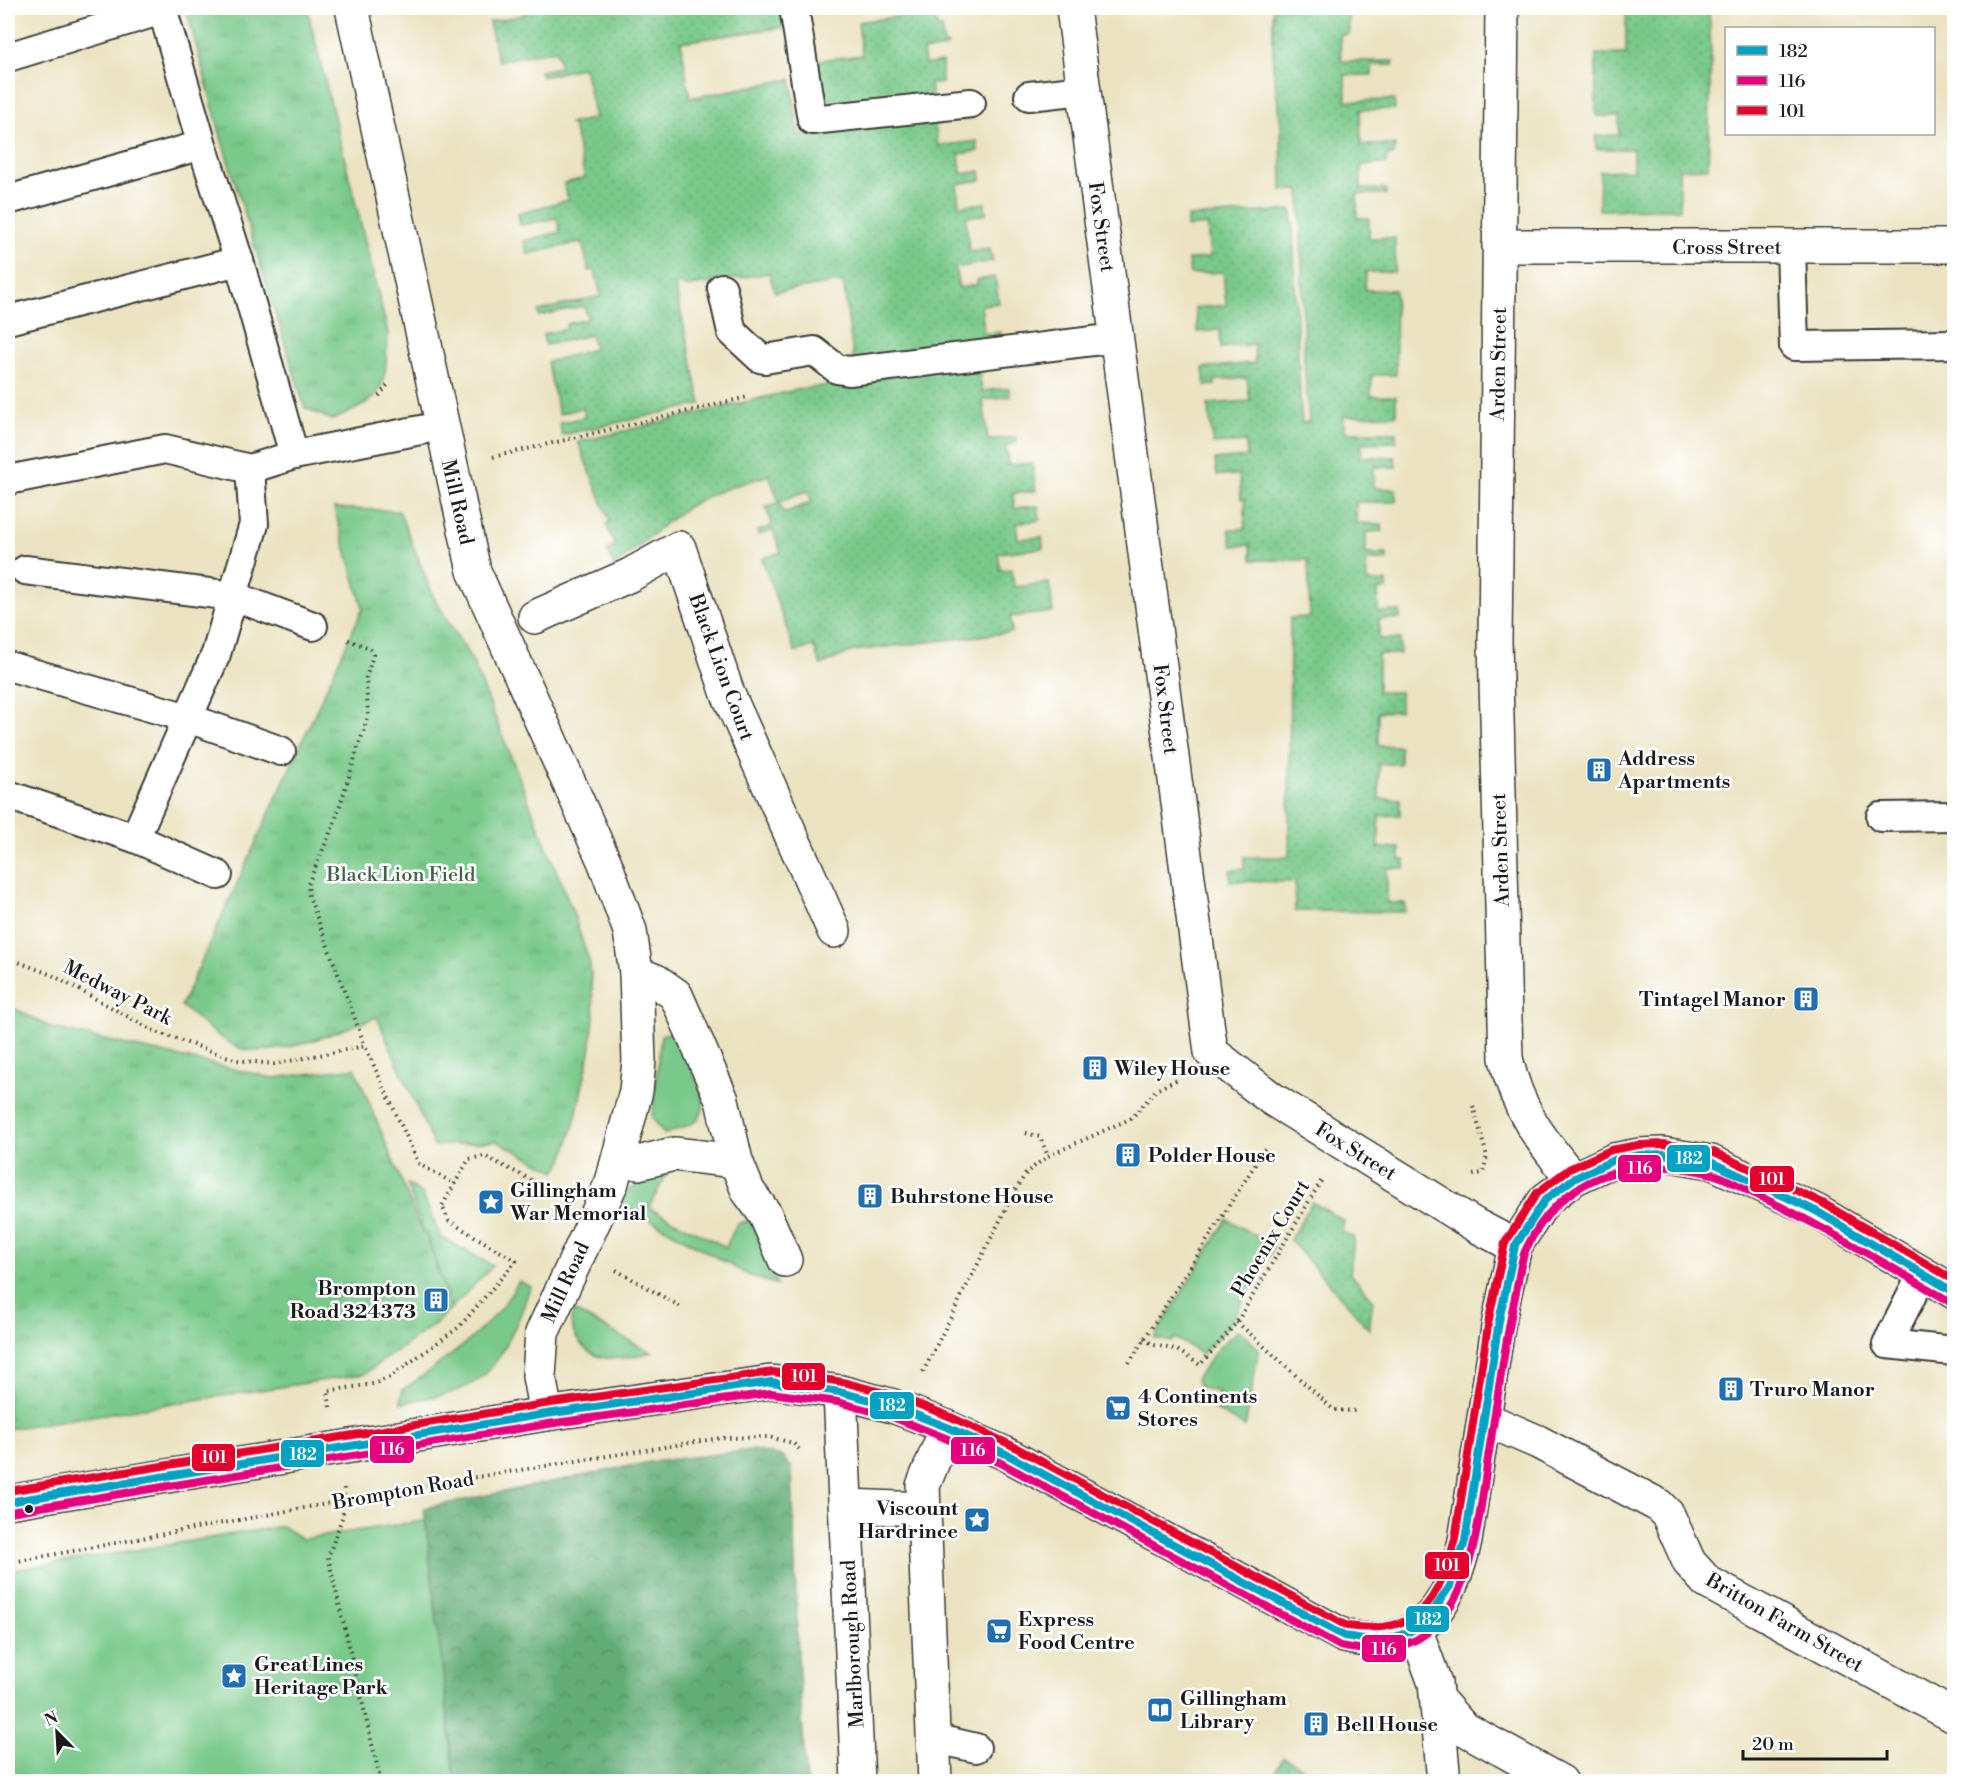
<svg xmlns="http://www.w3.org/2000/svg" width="1962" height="1789" font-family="'Libre Bodoni',serif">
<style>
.grass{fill:#79c98a;stroke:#4a7253;stroke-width:1.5}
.forest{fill:url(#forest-crowns);stroke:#3f6449;stroke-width:1.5}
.park{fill:url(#park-tufts);stroke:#4a7253;stroke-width:1.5}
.garden{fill:url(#garden-dots);stroke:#4a7253;stroke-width:1.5;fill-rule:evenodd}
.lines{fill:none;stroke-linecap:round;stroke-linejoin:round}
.service-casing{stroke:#3b3a35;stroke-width:32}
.pedestrian-casing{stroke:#3b3a35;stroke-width:36}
.minor-casing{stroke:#3b3a35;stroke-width:36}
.primary-casing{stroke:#3b3a35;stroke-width:36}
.path{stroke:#3b3a35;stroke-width:4;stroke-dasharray:1.5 4.5;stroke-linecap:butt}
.service{stroke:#fff;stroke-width:28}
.pedestrian{stroke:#fff;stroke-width:33}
.minor{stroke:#fff;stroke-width:33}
.primary{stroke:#fff;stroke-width:33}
.bus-1-casing{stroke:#fff;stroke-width:12}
.bus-2-casing{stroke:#fff;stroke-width:12}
.bus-3-casing{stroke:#fff;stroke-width:12}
.bus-1{stroke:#01a2c5;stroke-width:8}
.bus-2{stroke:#e5007d;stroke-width:8}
.bus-3{stroke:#e4002b;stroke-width:8}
.bus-dot{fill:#1c1c1c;stroke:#fff;stroke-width:2}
.labels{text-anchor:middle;stroke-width:5;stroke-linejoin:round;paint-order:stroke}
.street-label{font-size:20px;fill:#1c1c1c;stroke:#fff}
.poi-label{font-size:20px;font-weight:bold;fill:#1c1c1c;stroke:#fff;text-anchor:start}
.park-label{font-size:20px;fill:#416148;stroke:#fff}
.line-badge{stroke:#fff;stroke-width:2}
.badge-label{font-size:16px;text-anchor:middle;font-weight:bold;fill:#fff}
</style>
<defs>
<pattern id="forest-crowns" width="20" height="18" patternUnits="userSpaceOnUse" patternTransform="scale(1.5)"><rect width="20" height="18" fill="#62ad76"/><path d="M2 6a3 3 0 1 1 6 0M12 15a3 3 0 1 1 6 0" fill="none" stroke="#508c60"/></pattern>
<pattern id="park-tufts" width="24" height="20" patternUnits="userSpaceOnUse" patternTransform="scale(1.5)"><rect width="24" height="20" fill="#79c98a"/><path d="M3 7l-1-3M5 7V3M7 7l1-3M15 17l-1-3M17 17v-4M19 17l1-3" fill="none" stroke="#68ac76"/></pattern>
<pattern id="garden-dots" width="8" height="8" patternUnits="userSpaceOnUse" patternTransform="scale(1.5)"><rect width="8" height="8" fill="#79c98a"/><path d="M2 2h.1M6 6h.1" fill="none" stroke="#68ac76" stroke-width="1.8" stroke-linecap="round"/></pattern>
</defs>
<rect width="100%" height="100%" fill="#fff"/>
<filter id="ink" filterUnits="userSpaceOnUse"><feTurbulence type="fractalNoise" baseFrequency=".0167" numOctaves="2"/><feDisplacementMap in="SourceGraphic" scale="12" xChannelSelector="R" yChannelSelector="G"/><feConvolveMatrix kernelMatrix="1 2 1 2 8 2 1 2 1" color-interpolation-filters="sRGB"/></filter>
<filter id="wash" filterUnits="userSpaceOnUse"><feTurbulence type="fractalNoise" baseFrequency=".008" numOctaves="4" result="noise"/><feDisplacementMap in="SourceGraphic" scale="24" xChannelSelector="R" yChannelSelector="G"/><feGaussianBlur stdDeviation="1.35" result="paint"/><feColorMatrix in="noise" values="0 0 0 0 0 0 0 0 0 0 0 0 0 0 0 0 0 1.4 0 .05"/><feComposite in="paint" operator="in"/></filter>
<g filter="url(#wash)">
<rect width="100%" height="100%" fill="#eae2c0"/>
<g class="grass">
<path d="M677,1031L703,1096C707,1124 686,1127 664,1134L652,1117L661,1035Z"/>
<path d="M667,1173L649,1208L726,1247L737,1224L751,1220L777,1285L748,1275L620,1203C628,1184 649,1180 667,1173Z"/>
<polygon points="407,1184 422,1193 441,1237 493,1266 451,1308"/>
<polygon points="1227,1219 1274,1247 1230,1324 1202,1354 1175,1338 1171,1342 1154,1338"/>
<path d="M519,1281L531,1287C526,1296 525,1304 521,1313C490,1386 475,1390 401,1403L402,1390C447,1359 492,1329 519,1281Z"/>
<path d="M574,1311L650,1352H653C624,1358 594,1368 576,1337C571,1328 569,1320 574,1311Z"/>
<polygon points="1239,1330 1259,1349 1245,1427 1212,1408 1220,1393 1200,1387 1196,1379 1219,1347"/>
<polygon points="442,1518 473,1781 8,1781 8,1571 282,1526 302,1539"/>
</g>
<polygon class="forest" points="752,1450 781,1456 792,1468 798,1658 806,1781 455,1781 424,1508 650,1462"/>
<g class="park">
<path d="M186,8H307L388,333C384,391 388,396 332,420L305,408L223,144Z"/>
<path d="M334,508L399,511L434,598L473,662L571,907L590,964L594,1017L590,1052L574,1125L563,1160L556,1171L496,1141L434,1146L377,1017C342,1029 273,1062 237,1047C217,1038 198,1019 181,1006L363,608Z"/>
<polygon points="8,1005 52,1028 273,1078 355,1068 423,1234 426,1234 451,1308 435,1324 364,1374 8,1429"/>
</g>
<g class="garden">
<polygon points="522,8 782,8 786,27 681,42 690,98 791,79 799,135 973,113 974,118 935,124 938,146 977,141 978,151 959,154 961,172 962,174 981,171 981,180 957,184 959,206 985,203 986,214 966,217 969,252 990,249 993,261 955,268 959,288 977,285 977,280 995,277 999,303 981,305 984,334 1001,332 1002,344 854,363 843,282 775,292 769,273 685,287 679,284 675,286 701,404 562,435 559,423 585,417 583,408 559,414 547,362 594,349 591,335 545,345 543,334 567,329 566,324 588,319 584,306 539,316 538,311 601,296 595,270 589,271 582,242 527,254 524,241 560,232 557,218 520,225 518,213 568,200 564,183 585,178 573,126 569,124 595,118 584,67 542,77 540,71 560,67 556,50 498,61 489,22 524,15"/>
<polygon points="960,8 960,12 935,16 937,28 942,28 943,43 948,45 945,48 923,51 925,65 942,62 942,83 930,84 932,98 825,109 814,61 862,55 858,22"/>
<polygon points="1273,8 1348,8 1349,34 1340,35 1341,61 1394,61 1393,65 1372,65 1372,75 1345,75 1346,101 1394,100 1395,109 1360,110 1361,145 1395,145 1394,155 1387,156 1386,164 1361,165 1361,189 1386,189 1386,194 1357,194 1357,218 1369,218 1369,238 1395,238 1395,272 1366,272 1365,290 1395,290 1396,375 1372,375 1371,396 1396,396 1396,415 1344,416 1345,432 1396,432 1396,442 1362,443 1361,457 1395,457 1396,467 1374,467 1374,488 1396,489 1396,502 1356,502 1356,523 1382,524 1382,531 1366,532 1366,554 1387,554 1387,560 1366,560 1367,582 1387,582 1387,589 1378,590 1378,612 1400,611 1400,619 1379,619 1379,639 1400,639 1400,654 1378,654 1378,692 1400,692 1400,711 1378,712 1378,746 1400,746 1400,764 1379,764 1379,799 1400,799 1400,815 1379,816 1379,848 1400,848 1400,860 1405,860 1405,868 1387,868 1387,903 1405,903 1405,912 1295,911 1295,882 1230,881 1230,870 1244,869 1244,857 1289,857 1290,618 1310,617 1308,560 1252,560 1250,545 1232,546 1229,529 1245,529 1245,499 1241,499 1239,475 1217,475 1215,460 1247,457 1246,442 1213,444 1208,404 1250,401 1247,378 1215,380 1215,385 1205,386 1203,368 1255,363 1254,344 1221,348 1220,330 1198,332 1195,308 1226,305 1223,272 1190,274 1188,260 1210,257 1207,225 1187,227 1187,217 1292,210 1300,398 1302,423 1309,422 1304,359 1300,190 1282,190 1281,126 1273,67"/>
<polygon points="1626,8 1709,8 1711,53 1708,168 1679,169 1680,209 1599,210 1600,171 1633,170 1633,149 1596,149 1596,136 1619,135 1619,116 1596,116 1596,54 1626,54"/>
<path d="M978,363L982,391L1009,388L1010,396L983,400L988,440L1016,437V443L1006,445L1008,465L1032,463L1036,491L1013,493L1014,508L1038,506L1040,520L1016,523L1018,539L1042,537L1043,548L998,553L1000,570L1012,569L1014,587L1049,583L1053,612L1010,617L1012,632L853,651L821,665L813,646L795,652L762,559L781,552L773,530L758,535L757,531L772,526L766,507L779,502L769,475C739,485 705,493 679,513C657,529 637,549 614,566L607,550L615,546L606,524L610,522L578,442L795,390ZM808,491L812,502L784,513L779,502Z"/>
<polygon points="1312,1202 1344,1221 1342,1232 1354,1238 1350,1273 1373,1300 1369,1329 1290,1240"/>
<polygon points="1283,1757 1312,1773 1313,1781 1279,1781 1273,1778"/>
</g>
</g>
<g filter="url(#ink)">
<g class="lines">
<defs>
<g id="service">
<polyline points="162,8 202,145 239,261 294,455 441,426"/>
<polyline points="794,8 812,120 971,103"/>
<polyline points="8,57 162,10"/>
<polyline points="1029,96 1084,90"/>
<polyline points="8,200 202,145"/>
<polyline points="1791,247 1794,346 1954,344"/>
<polyline points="722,288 732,332 760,358 765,359 814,351 837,369 849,371 1117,338"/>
<polyline points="8,320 239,261"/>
<polyline points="8,480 165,449 250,469"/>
<polyline points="25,570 233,596 313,626"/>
<polyline points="8,666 188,718 281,751"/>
<polyline points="8,795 135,838 216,654 254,524 250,469 294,455"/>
<polyline points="1881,817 1954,816"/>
<polyline points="135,838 218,875"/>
<polyline points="1923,1273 1887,1344 1954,1351"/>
<polyline points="933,1738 976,1748"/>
</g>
<polyline id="pedestrian" points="1438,1700 1463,1728 1561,1782"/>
<g id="minor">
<polyline points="352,8 474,571 605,863 630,931 636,973 639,1061 636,1091 612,1182 542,1333 539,1376 546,1414"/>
<polyline points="1073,8 1211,1052 1272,1099 1475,1225 1515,1246"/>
<path d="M1502,8L1495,642L1506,1058C1517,1110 1540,1139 1573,1179"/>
<polyline points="1499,246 1954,246"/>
<polyline points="535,617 630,575 679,548 728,694 834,931"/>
<polyline points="636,973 656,981 676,995 722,1100 736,1161 748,1191 765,1214 785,1260"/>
<polyline points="620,1156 638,1163 674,1154 736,1161"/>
<polyline points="840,1392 858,1782"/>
<polyline points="1485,1419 1538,1442 1658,1505 1668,1515 1689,1562 1707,1582 1954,1716"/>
<polyline points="846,1506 924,1509"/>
<polyline points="1416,1631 1435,1683 1444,1782"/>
<polyline points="935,1782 923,1486 947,1427"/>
</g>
<path id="primary" d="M8,1502L546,1414L771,1382L840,1392L893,1406L947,1427L1006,1454L1344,1636C1419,1654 1450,1607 1465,1541L1499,1321L1515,1246L1545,1200L1573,1179L1614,1160L1640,1155L1663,1154L1711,1162L1816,1211L1954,1292"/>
</defs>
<use href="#service" class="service-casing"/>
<use href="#pedestrian" class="pedestrian-casing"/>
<use href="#minor" class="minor-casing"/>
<use href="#primary" class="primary-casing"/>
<g class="path">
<polyline points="379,396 389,383"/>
<polyline points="493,457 748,397"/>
<polyline points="348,640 370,648 373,655 366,678 368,716 334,824 308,884 309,896 365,1046"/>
<polyline points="8,958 52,975 156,1032 237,1060 274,1064 365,1046 419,1164 455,1184"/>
<polyline points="1473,1106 1487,1156 1483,1173 1473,1175"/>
<polyline points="1026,1133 1040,1137 1048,1156"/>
<polyline points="616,1270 683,1308"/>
<polyline points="1237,1322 1334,1410 1356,1411"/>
<polyline points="1144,1339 1154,1345 1177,1350 1200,1365 1237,1322 1323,1178"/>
<polyline points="1129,1363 1267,1146"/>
<polyline points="923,1372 1016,1189 1027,1172 1048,1156 1132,1118 1156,1090 1180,1078"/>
<polyline points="330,1407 328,1391 373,1384 390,1377 459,1327 516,1261 449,1221 442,1206 469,1159 484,1156 557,1193"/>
<polyline points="344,1488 343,1515 328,1557 381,1782"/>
<polyline points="8,1563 433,1484 720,1438 769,1437 793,1443 799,1449"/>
</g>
<use href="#service" class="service"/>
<use href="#pedestrian" class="pedestrian"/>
<use href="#minor" class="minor"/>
<use href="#primary" class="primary"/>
<defs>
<polyline id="bus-1" points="8,1502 546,1414 771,1382 840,1392 893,1406 947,1427 1006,1454 1344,1636 1370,1640 1392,1638 1411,1631 1427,1620 1450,1586 1465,1541 1499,1321 1515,1246 1545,1200 1573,1179 1614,1160 1640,1155 1663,1154 1711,1162 1816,1211 1954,1292"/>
<path id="bus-2" d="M10,1512L548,1424L771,1393L838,1402L890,1416L943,1437L1001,1463L1340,1646C1466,1673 1475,1547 1488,1458C1497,1403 1504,1347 1516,1292C1519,1279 1520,1261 1526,1249C1561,1176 1629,1156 1704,1172C1723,1175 1742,1188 1759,1196C1824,1227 1886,1264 1949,1301"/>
<path id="bus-3" d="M8,1491L544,1404L773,1372L843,1382L897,1396L951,1417L1011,1445L1347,1626C1419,1636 1438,1602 1455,1539L1489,1319L1505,1243L1537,1193L1569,1169L1611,1150L1638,1145L1664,1144L1714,1152L1821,1202L1954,1280"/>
</defs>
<use href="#bus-1" class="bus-1-casing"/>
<use href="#bus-2" class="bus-2-casing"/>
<use href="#bus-3" class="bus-3-casing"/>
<use href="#bus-1" class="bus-1"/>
<use href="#bus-2" class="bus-2"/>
<use href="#bus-3" class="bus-3"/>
</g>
</g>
<defs>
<symbol id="building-square" viewBox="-11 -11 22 22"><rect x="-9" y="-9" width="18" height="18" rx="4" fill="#1f6fb2" stroke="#fff"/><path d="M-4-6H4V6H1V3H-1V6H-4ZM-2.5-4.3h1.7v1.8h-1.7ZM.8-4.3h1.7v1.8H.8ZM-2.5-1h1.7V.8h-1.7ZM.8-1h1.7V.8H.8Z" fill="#fff"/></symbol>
<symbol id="sight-square" viewBox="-11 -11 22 22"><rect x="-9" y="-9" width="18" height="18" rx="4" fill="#1f6fb2" stroke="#fff"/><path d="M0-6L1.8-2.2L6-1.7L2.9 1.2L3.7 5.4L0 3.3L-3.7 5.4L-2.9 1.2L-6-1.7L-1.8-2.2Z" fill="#fff"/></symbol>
<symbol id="supermarket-square" viewBox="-11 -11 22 22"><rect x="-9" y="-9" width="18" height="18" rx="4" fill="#1f6fb2" stroke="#fff"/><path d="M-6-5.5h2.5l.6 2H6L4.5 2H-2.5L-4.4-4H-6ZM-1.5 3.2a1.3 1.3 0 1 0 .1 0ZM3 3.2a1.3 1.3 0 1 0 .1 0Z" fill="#fff"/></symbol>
<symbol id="library-square" viewBox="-11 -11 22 22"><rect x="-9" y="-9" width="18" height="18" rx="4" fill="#1f6fb2" stroke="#fff"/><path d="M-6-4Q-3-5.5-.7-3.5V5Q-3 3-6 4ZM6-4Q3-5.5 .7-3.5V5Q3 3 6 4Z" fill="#fff"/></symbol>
</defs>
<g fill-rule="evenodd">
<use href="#building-square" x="1584" y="755" width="30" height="30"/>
<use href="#building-square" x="1791" y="984" width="30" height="30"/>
<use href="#building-square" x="1080" y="1053" width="30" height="30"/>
<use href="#building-square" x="1113" y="1140" width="30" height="30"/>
<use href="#building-square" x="855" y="1181" width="30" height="30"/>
<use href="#sight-square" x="476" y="1187" width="30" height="30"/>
<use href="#building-square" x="421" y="1285" width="30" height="30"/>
<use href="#building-square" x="1716" y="1374" width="30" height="30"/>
<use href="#supermarket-square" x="1103" y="1393" width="30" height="30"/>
<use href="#sight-square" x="962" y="1505" width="30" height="30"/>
<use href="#supermarket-square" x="984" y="1616" width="30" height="30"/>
<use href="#sight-square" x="219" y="1661" width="30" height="30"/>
<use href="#library-square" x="1145" y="1695" width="30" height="30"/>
<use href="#building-square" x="1301" y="1709" width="30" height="30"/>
</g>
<circle class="bus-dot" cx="29" cy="1509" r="5"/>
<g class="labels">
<g class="street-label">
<text transform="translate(1102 227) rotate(82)" y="7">Fox Street</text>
<text x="1727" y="254">Cross Street</text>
<text transform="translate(1498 364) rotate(-89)" y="7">Arden Street</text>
<text transform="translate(458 502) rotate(77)" y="7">Mill Road</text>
<text transform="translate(722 667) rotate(70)" y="7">Black Lion Court</text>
<text transform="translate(1166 709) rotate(83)" y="7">Fox Street</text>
<text transform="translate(1500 850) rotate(-92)" y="7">Arden Street</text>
<text transform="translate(118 992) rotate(27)" y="7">Medway Park</text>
<text transform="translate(1356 1151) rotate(32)" y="7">Fox Street</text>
<text transform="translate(1270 1238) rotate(-59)" y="7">Phoenix Court</text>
<text transform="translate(565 1282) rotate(-65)" y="7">Mill Road</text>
<text transform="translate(403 1490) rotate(-10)" y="7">Brompton Road</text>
<text transform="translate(1785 1622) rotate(30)" y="7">Britton Farm Street</text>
<text transform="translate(852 1644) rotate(-93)" y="7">Marlborough Road</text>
</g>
<g class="poi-label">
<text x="1618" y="765">Address<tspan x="1618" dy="23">Apartments</tspan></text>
<text x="1786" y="1006" text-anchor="end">Tintagel Manor</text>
<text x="1114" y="1075">Wiley House</text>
<text x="1148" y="1162">Polder House</text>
<text x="510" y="1197">Gillingham<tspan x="510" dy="23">War Memorial</tspan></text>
<text x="890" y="1203">Buhrstone House</text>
<text x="416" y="1295" text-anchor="end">Brompton<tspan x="416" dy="23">Road 324373</tspan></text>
<text x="1750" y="1396">Truro Manor</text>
<text x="1138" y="1403">4 Continents<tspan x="1138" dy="23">Stores</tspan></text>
<text x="958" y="1515" text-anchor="end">Viscount<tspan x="958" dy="23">Hardrince</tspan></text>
<text x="1018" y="1626">Express<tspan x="1018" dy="23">Food Centre</tspan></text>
<text x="254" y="1671">Great Lines<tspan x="254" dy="23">Heritage Park</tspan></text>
<text x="1180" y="1705">Gillingham<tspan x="1180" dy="23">Library</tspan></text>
<text x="1336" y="1731">Bell House</text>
</g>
<g class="park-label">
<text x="401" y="881">Black Lion Field</text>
</g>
</g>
<g class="line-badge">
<rect x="1666" y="1144" width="45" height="29" rx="6" fill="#01a2c5"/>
<rect x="1617" y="1154" width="45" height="29" rx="6" fill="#e5007d"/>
<rect x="1749" y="1165" width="46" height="28" rx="6" fill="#e4002b"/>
<rect x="781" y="1362" width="45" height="29" rx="6" fill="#e4002b"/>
<rect x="869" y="1391" width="46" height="29" rx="6" fill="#01a2c5"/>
<rect x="369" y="1435" width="46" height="29" rx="6" fill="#e5007d"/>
<rect x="950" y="1436" width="46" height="29" rx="6" fill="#e5007d"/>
<rect x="280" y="1439" width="45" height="29" rx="6" fill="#01a2c5"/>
<rect x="191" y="1443" width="45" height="29" rx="6" fill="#e4002b"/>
<rect x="1424" y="1551" width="46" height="29" rx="6" fill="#e4002b"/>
<rect x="1405" y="1605" width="45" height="28" rx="6" fill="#01a2c5"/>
<rect x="1361" y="1634" width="46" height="29" rx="6" fill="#e5007d"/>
</g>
<g class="badge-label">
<text x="1689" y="1164">182</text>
<text x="1640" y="1174">116</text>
<text x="1772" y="1185">101</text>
<text x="804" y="1382">101</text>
<text x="892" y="1411">182</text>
<text x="392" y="1455">116</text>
<text x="973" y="1456">116</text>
<text x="303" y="1460">182</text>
<text x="214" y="1463">101</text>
<text x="1447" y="1571">101</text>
<text x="1428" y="1625">182</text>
<text x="1384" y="1655">116</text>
</g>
<rect width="1962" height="1789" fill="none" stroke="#fff" stroke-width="30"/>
<rect x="1725" y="27" width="210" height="108" fill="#ffffff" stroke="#a4a4a4" stroke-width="1.5"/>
<rect x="1737" y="46" width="30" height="9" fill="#01a2c5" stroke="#a4a4a4" stroke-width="1.5"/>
<text x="1779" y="57" font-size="18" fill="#1c1c1c">182</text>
<rect x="1737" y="76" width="30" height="9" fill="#e5007d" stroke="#a4a4a4" stroke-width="1.5"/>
<text x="1779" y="87" font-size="18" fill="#1c1c1c">116</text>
<rect x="1737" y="106" width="30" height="9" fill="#e4002b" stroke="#a4a4a4" stroke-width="1.5"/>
<text x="1779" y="117" font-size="18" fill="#1c1c1c">101</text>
<g transform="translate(57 1732) rotate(336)" stroke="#ffffff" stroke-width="4.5" paint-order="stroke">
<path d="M0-4.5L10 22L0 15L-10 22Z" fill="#1c1c1c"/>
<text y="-9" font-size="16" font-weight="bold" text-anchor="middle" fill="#1c1c1c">N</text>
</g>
<path d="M1743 1750v9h144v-9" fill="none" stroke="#1c1c1c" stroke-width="3"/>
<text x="1752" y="1750" font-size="18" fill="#1c1c1c" stroke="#ffffff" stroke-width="4.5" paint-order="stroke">20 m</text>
</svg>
